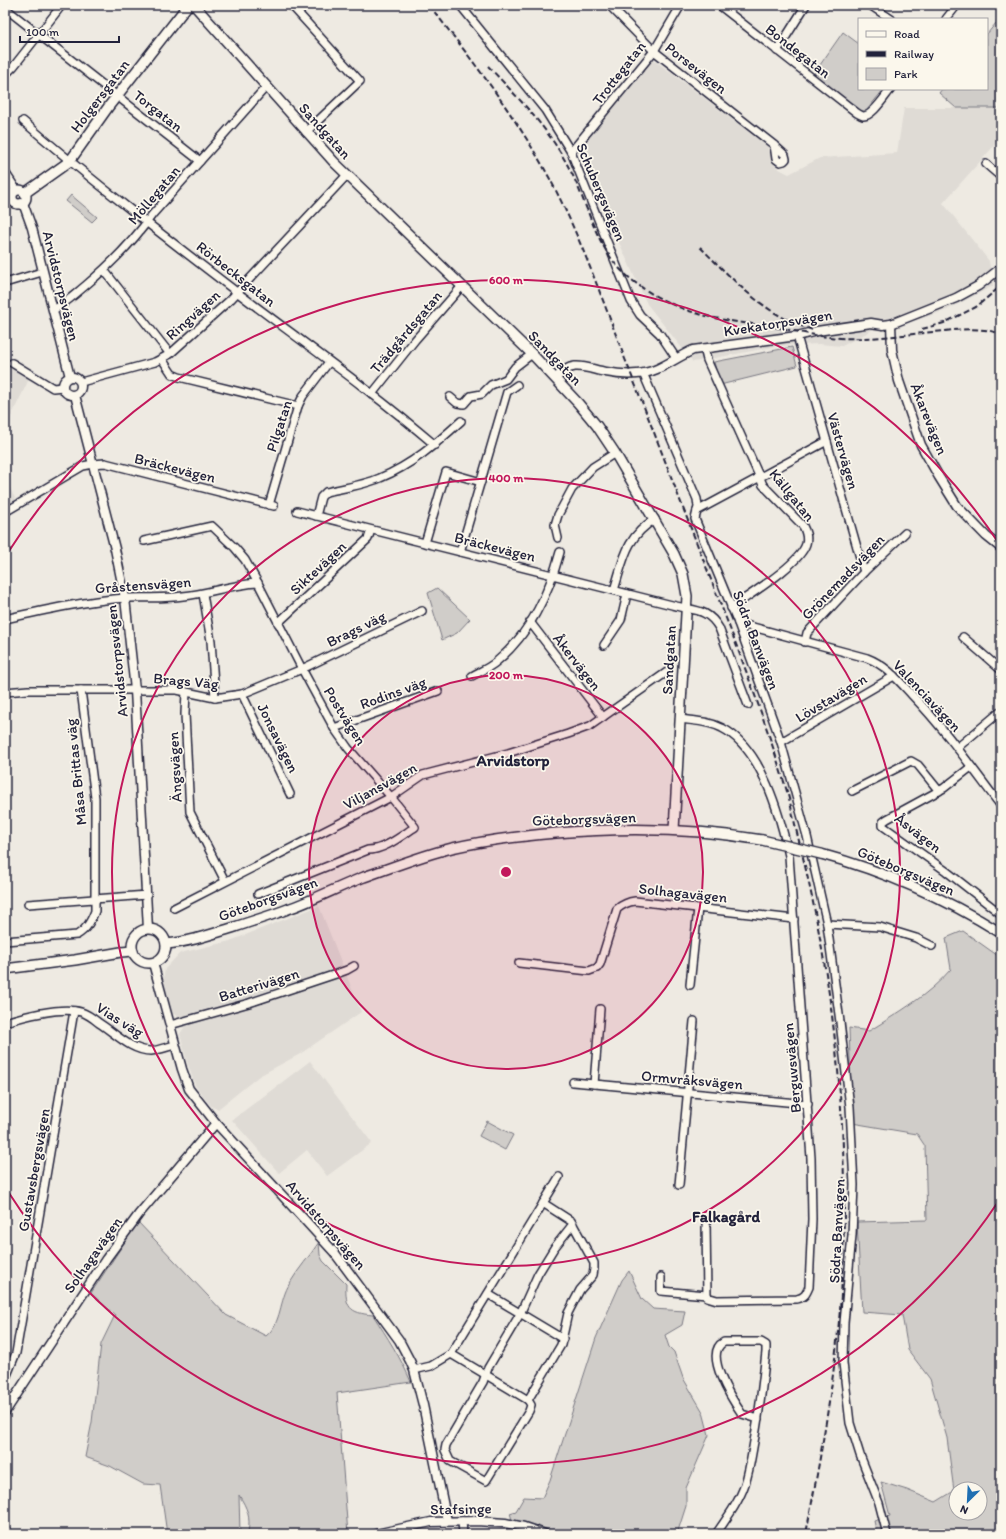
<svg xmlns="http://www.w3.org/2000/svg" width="1006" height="1539" font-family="Itim,sans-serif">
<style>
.built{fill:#dfdbd5}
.green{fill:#d0cdc9;stroke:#797882;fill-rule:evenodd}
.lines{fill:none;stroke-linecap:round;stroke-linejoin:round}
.minor-casing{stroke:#22223b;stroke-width:10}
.tertiary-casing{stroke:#22223b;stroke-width:11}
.secondary-casing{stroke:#22223b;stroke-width:12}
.minor{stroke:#fbf7ec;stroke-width:7}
.tertiary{stroke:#fbf7ec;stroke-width:8}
.secondary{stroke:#fbf7ec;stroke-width:9}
.rail{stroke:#22223b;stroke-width:2;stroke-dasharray:6 3;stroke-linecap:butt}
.secondary-bridge-casing{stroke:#22223b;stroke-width:12;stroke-linecap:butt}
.secondary-bridge{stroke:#fbf7ec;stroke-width:9}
.ring{fill:none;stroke:#c2185b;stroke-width:2}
.labels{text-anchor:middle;stroke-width:3.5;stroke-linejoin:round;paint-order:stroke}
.street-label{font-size:15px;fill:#22223b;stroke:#fbf7ec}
.neighbourhood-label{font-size:16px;font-weight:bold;fill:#22223b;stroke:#fbf7ec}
.centre{fill:#c2185b;stroke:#fbf7ec;stroke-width:2}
.ring-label{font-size:12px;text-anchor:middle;font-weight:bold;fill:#c2185b;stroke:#fbf7ec;stroke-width:3.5;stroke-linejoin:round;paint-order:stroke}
</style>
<rect width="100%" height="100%" fill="#eeeae2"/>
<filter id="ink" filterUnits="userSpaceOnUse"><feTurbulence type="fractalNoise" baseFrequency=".025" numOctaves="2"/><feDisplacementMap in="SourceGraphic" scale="8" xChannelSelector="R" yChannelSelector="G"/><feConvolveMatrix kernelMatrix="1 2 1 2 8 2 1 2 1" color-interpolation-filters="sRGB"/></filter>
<g filter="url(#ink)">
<g class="built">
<polygon points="653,59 767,146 770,152 772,163 779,169 789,174 820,158 897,153 904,108 1001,108 1001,138 943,203 989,261 993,286 947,310 908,323 872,330 842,346 819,344 778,346 693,362 647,304 578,152 624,92"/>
<polygon points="5,362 31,375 5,429"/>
<polygon points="5,479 17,502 5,509"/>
<polygon points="319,906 361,1012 300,1054 259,1076 218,1109 212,1107 202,1095 195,1085 187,1062 180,1034 185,1026 183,1020 172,1013 163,981 165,969 180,953 230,941"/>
<polygon points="310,1061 372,1143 327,1176 307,1150 279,1173 232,1120"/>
</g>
<g class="green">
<polygon points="1001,17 1001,108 956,108 939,93 942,89 987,89 987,34"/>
<polygon points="843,32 859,44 859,89 884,89 866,111 861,111 813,75"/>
<polygon points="71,195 97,217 92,222 66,201"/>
<polygon points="792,347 797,366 720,385 714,362"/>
<polygon points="437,588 470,619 457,633 442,640 428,593"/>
<path d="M963,931L1001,958V1534H877L874,1521L890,1516L881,1482L907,1490L936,1502L954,1491L947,1438L930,1379L908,1350L902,1315L862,1312L857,1222L927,1220L925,1146L917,1134L852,1123L849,1028L869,1031C898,1013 929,995 951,969L946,938ZM956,1489H980V1513H956Z"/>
<polygon points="487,1121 513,1135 505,1150 479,1136"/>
<path d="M138,1222L226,1315L266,1336C282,1323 279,1300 290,1283C298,1269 310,1256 319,1242L320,1255L323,1261L346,1284C345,1307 349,1313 373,1315C387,1337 401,1358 411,1382L337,1393L348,1534H250L248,1532C251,1517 247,1508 239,1495L240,1534H167L160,1485L143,1484L110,1466L85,1457L92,1422L101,1344L115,1315L91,1293Z"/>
<polygon points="629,1271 642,1299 653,1309 685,1311 682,1325 665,1335 669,1347 674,1352 683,1378 703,1412 709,1435 686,1488 686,1506 677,1534 527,1534 512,1520 510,1513 516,1511 524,1497 542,1498 550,1480 596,1338 622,1280"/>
</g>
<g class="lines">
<defs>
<g id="minor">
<polyline points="291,5 360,81 306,132"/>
<polyline points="460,5 545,110 571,152 631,301 640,315 660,334 676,358"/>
<polyline points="609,5 654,51 774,145 785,155 786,159 784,161 780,162 776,159 774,145"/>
<path d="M719,5L857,113C859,114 860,115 863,116C872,117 885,96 891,89"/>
<polyline points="870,5 891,19"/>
<polyline points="5,8 200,161"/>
<polyline points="946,19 957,5"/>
<polyline points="777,51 806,5"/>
<polyline points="5,75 14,66 62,5"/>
<path d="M23,121C92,181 165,237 238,293C304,343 372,391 435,445"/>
<polyline points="571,152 654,51 681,5"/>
<polyline points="986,164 1001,177"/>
<polyline points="104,270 170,354"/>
<polyline points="5,283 42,272"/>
<path d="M53,310C65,304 74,295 85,286C110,265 133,242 152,215L266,87"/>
<polyline points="797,336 864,572"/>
<path d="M704,348L707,360L760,478L763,485L803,526C806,532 808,537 806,544C800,564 749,595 731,608"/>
<polyline points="162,359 172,374 179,377 298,406"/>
<polyline points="12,363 53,388 63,387"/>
<polyline points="643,373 697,499 698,507 695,519 738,623 781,742 807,836 827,924 880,927 916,938 932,946"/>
<polyline points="81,382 155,362 170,354 231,299 347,175"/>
<polyline points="372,394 415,340 462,286"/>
<polyline points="450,397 457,403 464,404 471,396 482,394 491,385 506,379 515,367 532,354"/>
<polyline points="269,505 298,406 303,396 329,362"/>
<path d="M297,511L676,606C696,611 708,609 719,628L748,705"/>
<polyline points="697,511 827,441"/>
<polyline points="5,512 83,466 93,464 105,463 274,506"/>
<path d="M316,516L321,497L326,492C344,488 364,485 380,478C412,465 437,443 461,421"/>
<polyline points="558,538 555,525 558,515 572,489 593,467 615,453"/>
<path d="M144,541L212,526L235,548L245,560L258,583L302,669L334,728L348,748L391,797L415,827C401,836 384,850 368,850L258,894"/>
<polyline points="425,543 446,472 481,482"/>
<polyline points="460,552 507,392 517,385"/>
<path d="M614,590C624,559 625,538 655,519"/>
<polyline points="203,594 211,641 215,698"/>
<path d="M5,619C45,610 85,601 125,598C145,597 164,599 183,596C208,594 233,584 258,583"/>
<polyline points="530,622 603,717"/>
<polyline points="278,623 368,539 371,530"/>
<path d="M738,623L867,658C886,665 899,681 912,695C945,729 972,768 1001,806"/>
<polyline points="963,637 1001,670"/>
<polyline points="805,642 807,633 864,572 905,533"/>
<polyline points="604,645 621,620 627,594"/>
<path d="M472,676C479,672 489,668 496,662C529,635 549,593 560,552"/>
<polyline points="5,692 28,690 177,690 215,698 242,694 302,669 422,611"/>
<polyline points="186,692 185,714 190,812 225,881"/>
<polyline points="242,694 290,794"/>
<path d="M680,719C694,721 709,721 722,728C762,748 780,815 789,856L811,1158L812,1219L809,1287C806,1294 805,1297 797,1299L717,1300L707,1297L706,1222"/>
<polyline points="334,728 438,691"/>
<polyline points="781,742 894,676"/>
<polyline points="957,748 1001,711"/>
<polyline points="971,767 944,788 887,819 883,822 883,826 946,871 1001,914"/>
<polyline points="852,791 911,761 918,765 939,791"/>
<polyline points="28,904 147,895"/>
<polyline points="174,908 391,797 423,775 508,753 568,734 590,726 667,672"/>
<polyline points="827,924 840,1022 850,1107 854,1185 852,1235 844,1323 843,1363 850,1423 860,1455 879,1503 887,1534"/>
<path d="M5,941L77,935C87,929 91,921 95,911V798L81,690"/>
<path d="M519,963L589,971L597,968L600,964L617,909C623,904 627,902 635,901L794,919"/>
<polyline points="690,985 698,908"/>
<path d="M5,1022C25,1016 61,1006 81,1012C88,1014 94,1019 99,1023C115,1033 131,1051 151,1051C159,1050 167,1047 175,1045"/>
<polyline points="170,1025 249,1003 336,974 347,970 354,966"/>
<polyline points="573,1082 808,1104"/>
<polyline points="594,1084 600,1009"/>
<polyline points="679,1185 694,1021"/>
<polyline points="543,1203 571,1221 594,1263 594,1269 593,1275 580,1290 568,1313 561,1345 528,1400 531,1405 529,1411 486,1481 450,1461 445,1450 446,1445 483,1382 488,1368 520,1314 538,1274 554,1248 573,1224"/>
<polyline points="661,1277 661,1291 707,1295"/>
<polyline points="488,1294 563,1339"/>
<polyline points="451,1354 528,1400"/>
<polyline points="414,1370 431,1366 451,1354 559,1177"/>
<polyline points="5,1380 16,1353 74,1011"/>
<polyline points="462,1521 463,1534"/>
<path d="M716,1534C727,1518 739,1502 745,1484C750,1469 752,1452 755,1436C760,1408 763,1380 766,1352V1345L761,1342H724C702,1353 733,1401 742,1414L758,1419"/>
</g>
<g id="tertiary">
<polyline points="5,173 16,190"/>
<polyline points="23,203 32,228 70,377"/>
<polyline points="891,324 892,350 899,381 921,445 939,477 957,506 986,536 1001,548"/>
<circle cx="72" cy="386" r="9"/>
<path d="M556,378C573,359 585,368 606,372C616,374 627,375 637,374C658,373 675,358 693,350L797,336L817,331L871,323L883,325L891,324L956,298L978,286L1001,268"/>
<polyline points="75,395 115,549 125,598 135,690 148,929"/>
<polyline points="153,963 182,1069 189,1089 216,1123 334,1252 399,1340 410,1361 414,1370 423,1405 447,1521"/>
<polyline points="5,1412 106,1259 139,1214 216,1123"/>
<polyline points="376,1534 431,1522 477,1521 505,1523 524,1527 545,1534"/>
</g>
<g id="secondary">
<polyline points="194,5 334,162 532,354 578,403 597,426 615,453 674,554 683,574 687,596 674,830"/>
<circle cx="19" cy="197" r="7"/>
<polyline points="25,193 70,161 109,106 188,5"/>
<path d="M821,854C884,871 945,898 1001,933"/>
<circle cx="149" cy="946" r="17"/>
<path d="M166,944C190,942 212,934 235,927C252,921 270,916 288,909C314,900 338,887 364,877C393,867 423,855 452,848C486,840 521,836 556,833C625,827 694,828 762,840"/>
<polyline points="5,969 75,960 121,952 133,951"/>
</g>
</defs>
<use href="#minor" class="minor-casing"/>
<use href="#tertiary" class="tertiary-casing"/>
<use href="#secondary" class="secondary-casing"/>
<use href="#minor" class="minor"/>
<use href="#tertiary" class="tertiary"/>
<use href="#secondary" class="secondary"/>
<g class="rail">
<path d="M429,5C473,61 516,116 550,179C580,236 602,298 625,359C643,404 661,450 678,495C715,591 755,687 785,785C791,803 794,822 799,841C837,993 852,1152 840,1309C834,1385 820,1459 806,1534"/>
<path d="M488,66C518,98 547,126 568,166C586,199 593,238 618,267C644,295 683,312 720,319C738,323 756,324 774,327C792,330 810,335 828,337C863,341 899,335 934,332C956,330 980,326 1001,334"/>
<path d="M700,247C735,281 765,316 813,330"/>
<polyline points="922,329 944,323 976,307 1001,286"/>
</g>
<defs>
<polyline id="secondary-bridge" points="762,840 821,854"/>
</defs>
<use href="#secondary-bridge" class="secondary-bridge-casing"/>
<use href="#secondary-bridge" class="secondary-bridge"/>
</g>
</g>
<circle cx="506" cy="872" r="197" fill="#c2185b" fill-opacity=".12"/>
<g class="ring">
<circle cx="506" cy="872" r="197"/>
<circle cx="506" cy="872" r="394"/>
<path d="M1000 1199A592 592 0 0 1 7 1190M7 554A592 592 0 0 1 1000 545"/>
</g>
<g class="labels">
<g class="street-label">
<text transform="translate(798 51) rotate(38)" y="5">Bondegatan</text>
<text transform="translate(696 68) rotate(38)" y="5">Porsevägen</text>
<text transform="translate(619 73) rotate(-52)" y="5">Trottegatan</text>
<text transform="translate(100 96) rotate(-53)" y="5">Holgersgatan</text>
<text transform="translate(158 111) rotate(38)" y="5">Torgatan</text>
<text transform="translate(325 131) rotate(48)" y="5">Sandgatan</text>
<text transform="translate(601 192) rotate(67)" y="5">Schubergsvägen</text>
<text transform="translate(154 195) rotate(-50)" y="5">Möllegatan</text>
<text transform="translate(236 274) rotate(38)" y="5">Rörbecksgatan</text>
<text transform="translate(61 286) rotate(76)" y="5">Arvidstorpsvägen</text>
<text transform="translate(193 315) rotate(-42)" y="5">Ringvägen</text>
<text transform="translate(778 323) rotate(-9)" y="5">Kvekatorpsvägen</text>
<text transform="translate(406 332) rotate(-50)" y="5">Trädgårdsgatan</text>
<text transform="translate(555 358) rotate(46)" y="5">Sandgatan</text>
<text transform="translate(929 419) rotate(68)" y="5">Åkarevägen</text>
<text transform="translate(279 426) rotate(-72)" y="5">Pilgatan</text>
<text transform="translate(843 451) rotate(74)" y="5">Västervägen</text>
<text transform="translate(175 468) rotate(14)" y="5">Bräckevägen</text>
<text transform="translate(792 495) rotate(51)" y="5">Källgatan</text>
<text transform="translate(495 547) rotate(14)" y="5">Bräckevägen</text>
<text transform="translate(318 568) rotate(-43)" y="5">Siktevägen</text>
<text transform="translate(843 577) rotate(-46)" y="5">Grönemadsvägen</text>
<text transform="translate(143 585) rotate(-4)" y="5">Gråstensvägen</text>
<text transform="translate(356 629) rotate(-26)" y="5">Brags väg</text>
<text transform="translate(756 640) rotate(69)" y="5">Södra Banvägen</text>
<text transform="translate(669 660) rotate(-87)" y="5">Sandgatan</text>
<text transform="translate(117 661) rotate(-96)" y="5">Arvidstorpsvägen</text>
<text transform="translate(577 662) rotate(52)" y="5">Åkervägen</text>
<text transform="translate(186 681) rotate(5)" y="5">Brags Väg</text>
<text transform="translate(393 693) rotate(-20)" y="5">Rodins väg</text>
<text transform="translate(927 696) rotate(47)" y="5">Valenciavägen</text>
<text transform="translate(831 698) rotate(-31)" y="5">Lövstavägen</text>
<text transform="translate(345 716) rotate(58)" y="5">Postvägen</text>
<text transform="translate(278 738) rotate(64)" y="5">Jonsavägen</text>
<text transform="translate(175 767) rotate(-93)" y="5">Ängsvägen</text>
<text transform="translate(76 772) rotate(-96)" y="5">Måsa Brittas väg</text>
<text transform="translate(380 786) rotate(-29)" y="5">Viljansvägen</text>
<text transform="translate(584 819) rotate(-2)" y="5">Göteborgsvägen</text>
<text transform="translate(918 833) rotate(38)" y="5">Åsvägen</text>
<text transform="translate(906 871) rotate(23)" y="5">Göteborgsvägen</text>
<text transform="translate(683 893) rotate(6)" y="5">Solhagavägen</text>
<text transform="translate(268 899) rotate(-20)" y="5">Göteborgsvägen</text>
<text transform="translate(259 985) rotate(-17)" y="5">Batterivägen</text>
<text transform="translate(120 1020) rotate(32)" y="5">Vias väg</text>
<text transform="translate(792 1068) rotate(-95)" y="5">Berguvsvägen</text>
<text transform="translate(692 1080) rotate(5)" y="5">Ormvråksvägen</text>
<text transform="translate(34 1170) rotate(-80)" y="5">Gustavsbergsvägen</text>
<text transform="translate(326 1225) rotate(49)" y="5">Arvidstorpsvägen</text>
<text transform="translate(837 1231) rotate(-87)" y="5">Södra Banvägen</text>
<text transform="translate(93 1255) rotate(-55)" y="5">Solhagavägen</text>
<text transform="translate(461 1509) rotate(-1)" y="5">Stafsinge</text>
</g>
<g class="neighbourhood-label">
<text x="513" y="766">Arvidstorp</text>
<text x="726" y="1222">Falkagård</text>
</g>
</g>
<circle cx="506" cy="872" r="6" class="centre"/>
<g class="ring-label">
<text x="506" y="284">600 m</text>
<text x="506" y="482">400 m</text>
<text x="506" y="679">200 m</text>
</g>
<rect width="1006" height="1539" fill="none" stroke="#fbf7ec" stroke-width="20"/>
<rect x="10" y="10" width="986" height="1519" fill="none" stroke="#22223b" stroke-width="1.5" filter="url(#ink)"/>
<rect x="858" y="18" width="130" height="72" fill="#fbf7ec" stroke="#a4a2a5"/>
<rect x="866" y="31" width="20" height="6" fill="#fbf7ec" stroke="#a4a2a5"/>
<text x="894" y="38" font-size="12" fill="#22223b">Road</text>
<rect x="866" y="51" width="20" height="6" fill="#22223b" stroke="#a4a2a5"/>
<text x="894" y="58" font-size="12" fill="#22223b">Railway</text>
<rect x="866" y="68" width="20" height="12" fill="#d0cdc9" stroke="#a4a2a5"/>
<text x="894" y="78" font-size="12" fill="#22223b">Park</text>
<g transform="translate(968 1501) rotate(204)"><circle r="19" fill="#fbf7ec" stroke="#a4a2a5"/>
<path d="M0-3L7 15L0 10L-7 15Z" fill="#1f6fb2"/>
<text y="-6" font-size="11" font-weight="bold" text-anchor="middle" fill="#22223b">N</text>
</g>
<path d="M20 36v6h99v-6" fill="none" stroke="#22223b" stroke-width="2"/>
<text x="26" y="36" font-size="12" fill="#22223b" stroke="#fbf7ec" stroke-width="3" paint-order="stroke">100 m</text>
</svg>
